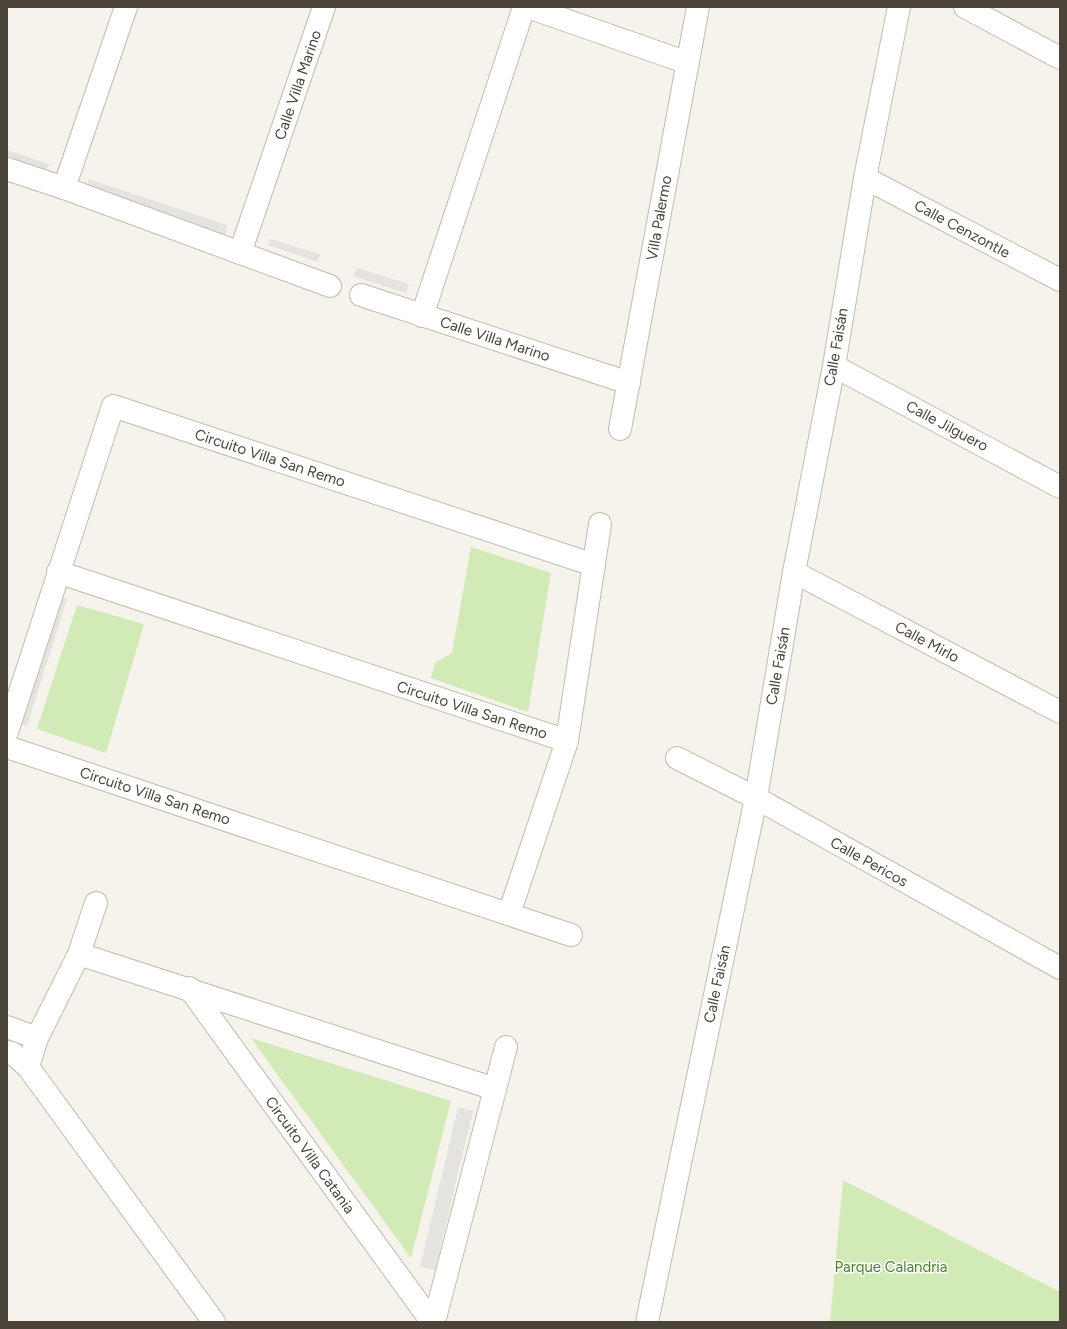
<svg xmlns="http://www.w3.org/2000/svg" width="1067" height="1329" font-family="Figtree,sans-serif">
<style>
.green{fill:#d2eab5}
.parking{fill:#e5e3e0}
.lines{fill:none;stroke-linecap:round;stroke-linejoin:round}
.minor-casing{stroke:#c2bbae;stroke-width:24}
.tertiary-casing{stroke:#c2bbae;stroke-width:24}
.minor{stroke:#fff;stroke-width:22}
.tertiary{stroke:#fff;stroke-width:22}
.labels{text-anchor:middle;stroke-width:3;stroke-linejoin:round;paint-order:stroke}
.street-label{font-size:15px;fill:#4b4439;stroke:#fff}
.park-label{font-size:15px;fill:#4a7f2a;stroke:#fff}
</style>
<rect width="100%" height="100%" fill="#f6f3ec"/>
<g class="green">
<polygon points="471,547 551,573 528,712 431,678 435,663 452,653"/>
<polygon points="77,605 144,624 106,753 37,729"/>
<polygon points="251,1038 451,1101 411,1258"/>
<polygon points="843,1180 1060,1292 1060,1322 830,1322"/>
</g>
<g class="parking">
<polygon points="7,150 49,164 45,174 7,162"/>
<polygon points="89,179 227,225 225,236 86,188"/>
<polygon points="270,239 320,254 318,262 268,245"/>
<polygon points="357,268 409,284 406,293 353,276"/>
<polygon points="51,594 67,599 27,726 10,720"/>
<polygon points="458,1107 473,1111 435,1270 420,1267"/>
</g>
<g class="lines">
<defs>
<g id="minor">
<polyline points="528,7 688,63"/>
<polyline points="965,7 1060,58"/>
<polyline points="7,169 64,188 330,286"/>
<polyline points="865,178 1060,280"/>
<polyline points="64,188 126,7"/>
<polyline points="240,253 324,7"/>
<polyline points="361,295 629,383"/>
<polyline points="422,316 524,7"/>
<polyline points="834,366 1060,487"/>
<polyline points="620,429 698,7"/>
<polyline points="58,572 567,741"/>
<polyline points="794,572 1060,712"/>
<polyline points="7,732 113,406 594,565"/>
<polyline points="7,747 571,935"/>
<polyline points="677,758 756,798 1060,968"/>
<polyline points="509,914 567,741 600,524"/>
<polyline points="79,954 495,1089"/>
<polyline points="189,988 432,1322"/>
<polyline points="7,1027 37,1038"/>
<polyline points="7,1052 12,1053 28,1067 214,1322"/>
<polyline points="28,1067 37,1038 79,954 96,903"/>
<polyline points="434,1322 506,1047"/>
</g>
<polyline id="tertiary" points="647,1322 756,798 794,572 834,366 865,178 899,7"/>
</defs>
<use href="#minor" class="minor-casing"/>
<use href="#tertiary" class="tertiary-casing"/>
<use href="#minor" class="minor"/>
<use href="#tertiary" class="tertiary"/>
</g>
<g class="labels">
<g class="street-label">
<text transform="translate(298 85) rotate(-71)" y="5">Calle Villa Marino</text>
<text transform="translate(659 218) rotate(-80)" y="5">Villa Palermo</text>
<text transform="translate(962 229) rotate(28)" y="5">Calle Cenzontle</text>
<text transform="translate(495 339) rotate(18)" y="5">Calle Villa Marino</text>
<text transform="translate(836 347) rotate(-80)" y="5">Calle Faisán</text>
<text transform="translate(947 426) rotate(28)" y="5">Calle Jilguero</text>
<text transform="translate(270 458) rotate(18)" y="5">Circuito Villa San Remo</text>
<text transform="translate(927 642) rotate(28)" y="5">Calle Mirlo</text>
<text transform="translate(778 666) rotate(-80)" y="5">Calle Faisán</text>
<text transform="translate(472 710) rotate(18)" y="5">Circuito Villa San Remo</text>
<text transform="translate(155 796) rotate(18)" y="5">Circuito Villa San Remo</text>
<text transform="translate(869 862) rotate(29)" y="5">Calle Pericos</text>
<text transform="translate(717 984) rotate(-78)" y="5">Calle Faisán</text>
<text transform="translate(310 1155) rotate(54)" y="5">Circuito Villa Catania</text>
</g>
<g class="park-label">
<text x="891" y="1272">Parque Calandria</text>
</g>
</g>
<rect width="1067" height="1329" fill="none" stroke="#4b4439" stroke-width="16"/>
</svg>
